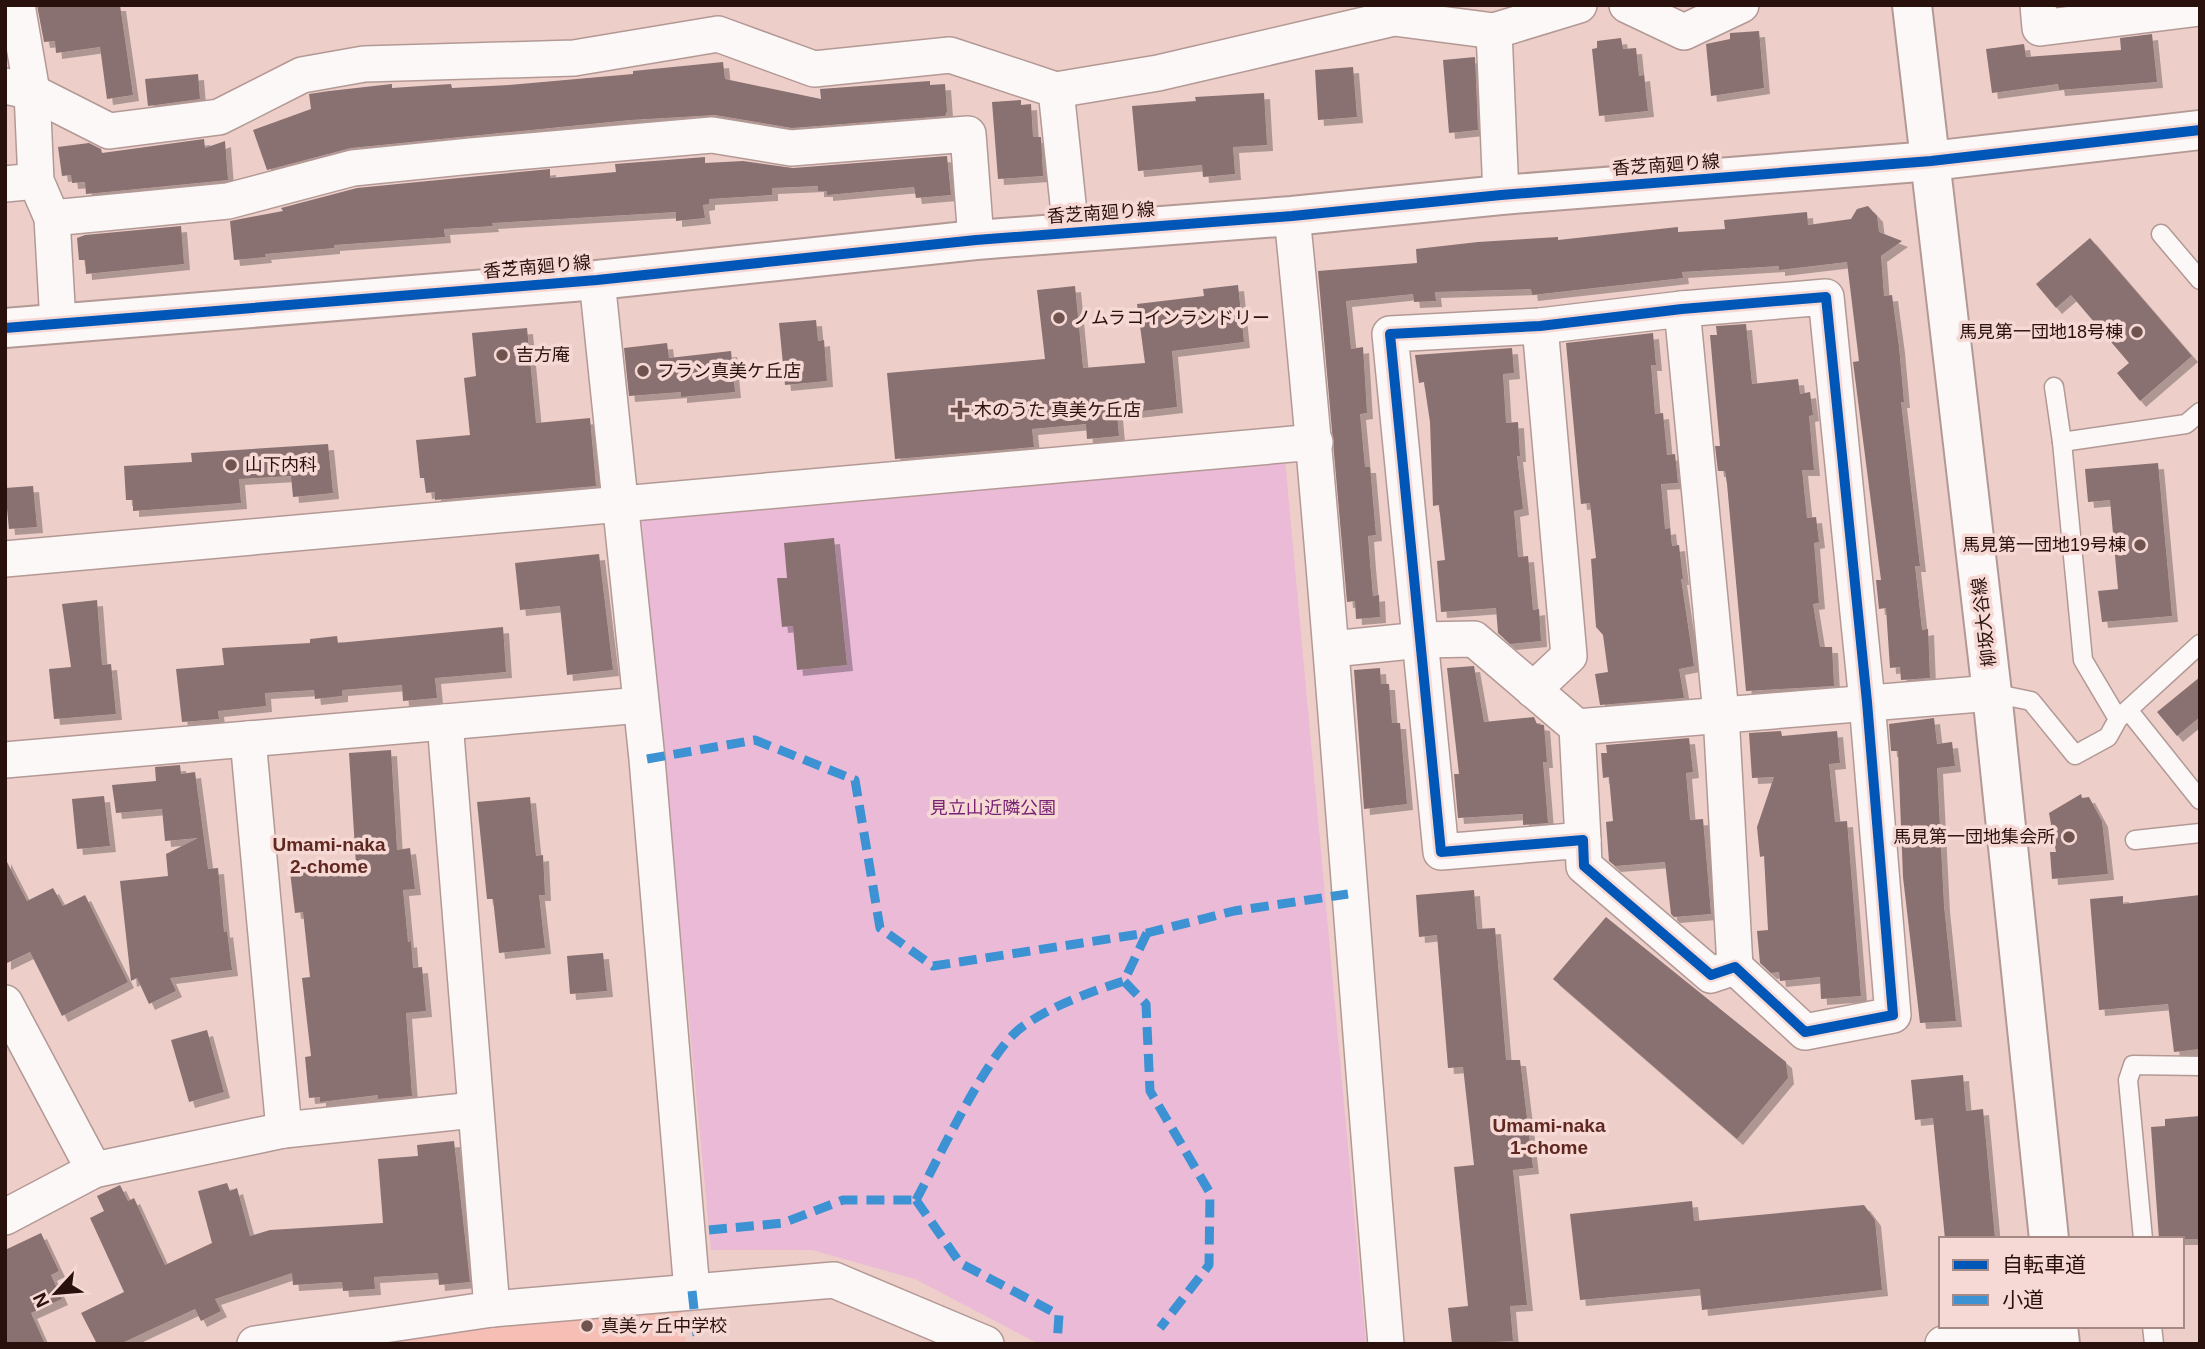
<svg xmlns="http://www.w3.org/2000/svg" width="2205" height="1349" font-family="Helvetica,'Noto Sans JP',sans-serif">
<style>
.built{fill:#f6beb4}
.green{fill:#ebbad7}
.building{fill:#897171;filter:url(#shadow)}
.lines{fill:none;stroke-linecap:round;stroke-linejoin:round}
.service-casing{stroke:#b39995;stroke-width:21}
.minor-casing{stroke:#b39995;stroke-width:38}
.tertiary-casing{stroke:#b39995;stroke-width:42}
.service{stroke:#fcf8f7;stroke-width:18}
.minor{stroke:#fcf8f7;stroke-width:35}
.tertiary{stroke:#fcf8f7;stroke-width:38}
.quiet{stroke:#3c92d2;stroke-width:9;stroke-dasharray:18 9;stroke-linecap:butt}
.cycleway-casing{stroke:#f6d9d4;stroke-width:15}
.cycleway{stroke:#0057b8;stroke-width:10}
.poi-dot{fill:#6e534f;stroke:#f6d9d4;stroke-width:2.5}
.labels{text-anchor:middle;stroke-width:7;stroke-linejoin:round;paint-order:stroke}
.street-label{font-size:18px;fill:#29110d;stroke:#f6d9d4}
.poi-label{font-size:18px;fill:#29110d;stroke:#f6d9d4;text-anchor:start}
.park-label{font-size:18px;fill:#782374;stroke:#f6d9d4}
.neighbourhood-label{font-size:19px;font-weight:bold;fill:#5f2820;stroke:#f6d9d4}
</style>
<defs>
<filter id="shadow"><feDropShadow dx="6" dy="6" stdDeviation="0" flood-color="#0004"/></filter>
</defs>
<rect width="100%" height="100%" fill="#edcec9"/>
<polygon class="built" points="626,1308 682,1309 686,1344 357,1344"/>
<polygon class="green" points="1285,459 1366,1344 1039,1344 915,1279 812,1250 711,1250 641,514"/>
<g class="building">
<polygon points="37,5 120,5 133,95 107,99 100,47 56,53 55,41 44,42"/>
<polygon points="1759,31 1764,88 1711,96 1706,44 1730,39 1730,33"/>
<polygon points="2152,34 2157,82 2059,90 2058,84 1992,93 1986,49 2024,44 2026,57 2121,50 2120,38"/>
<polygon points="1621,38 1623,49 1636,48 1639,76 1644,75 1648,111 1599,116 1592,49 1597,48 1597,41"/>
<polygon points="1475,57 1478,130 1449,133 1443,60"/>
<polygon points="723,62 725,79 821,99 820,89 930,81 930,85 945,84 947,111 945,116 792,128 715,115 630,120 351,148 267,170 253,130 311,109 309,94 329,91 392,84 392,88 451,84 452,88 509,85 633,74 633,71"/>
<polygon points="1353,67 1357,117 1318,120 1315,70"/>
<polygon points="198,74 200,99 148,106 145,79"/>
<polygon points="1264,93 1267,145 1233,147 1235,174 1203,177 1202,165 1138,171 1132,106 1196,101 1195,97"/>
<polygon points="1021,100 1021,105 1031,104 1033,137 1041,137 1043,176 998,179 992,102"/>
<polygon points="204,139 205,148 225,141 228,180 86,194 85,182 72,183 71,175 62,176 58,147 89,143 101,149 102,153"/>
<polygon points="947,156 951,195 916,198 914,187 827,195 827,191 818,191 818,186 772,188 772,195 709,199 709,204 703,205 705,218 676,221 676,212 492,223 493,226 444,229 445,237 334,245 334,248 265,254 266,257 234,260 230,221 283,211 281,208 357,188 550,169 550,178 616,172 615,164 705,157 705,163 743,161 793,168"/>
<polygon points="1868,206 1877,216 1879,232 1902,241 1881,256 1884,296 1892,295 1899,347 1904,402 1901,402 1920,566 1915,566 1922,630 1928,629 1930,678 1901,680 1900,667 1890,668 1886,608 1879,609 1876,580 1881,580 1853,362 1859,361 1847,262 1779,270 1779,266 1682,272 1683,278 1532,295 1531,289 1435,292 1436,301 1414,302 1413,294 1346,301 1351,349 1363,347 1367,413 1360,414 1365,467 1370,467 1376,535 1368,536 1370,563 1373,596 1379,595 1380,617 1356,619 1355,601 1347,602 1318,271 1417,263 1416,249 1478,242 1558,237 1558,240 1678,227 1678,232 1725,229 1724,220 1807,212 1808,225 1851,219 1857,209"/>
<polygon points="181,226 184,264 86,274 85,260 79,260 77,238 85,235"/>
<polygon points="2090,238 2192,356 2140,401 2117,373 2129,363 2071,295 2056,308 2036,284"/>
<polygon points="1238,285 1244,342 1172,351 1177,407 1117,414 1119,436 1087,439 1086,424 1032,429 1034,447 895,459 887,373 1045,359 1037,290 1075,286 1083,368 1145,363 1137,304 1204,296 1203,289"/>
<polygon points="816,320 818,341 824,340 827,381 785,385 779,323"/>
<polygon points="1746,324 1752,384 1798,379 1800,394 1810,392 1813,415 1809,416 1814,470 1802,470 1807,518 1816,517 1819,542 1814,543 1819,603 1813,604 1820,647 1832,647 1834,686 1746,691 1727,484 1725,471 1718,471 1715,446 1720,446 1710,335 1717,335 1716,326"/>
<polygon points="527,328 536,423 590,418 596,486 435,500 435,492 426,493 424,478 420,478 416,440 470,435 464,378 476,376 472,333"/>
<polygon points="1653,333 1656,365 1651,365 1655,414 1663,413 1667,455 1675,454 1678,483 1661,484 1665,529 1670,528 1672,546 1679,545 1683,579 1681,579 1694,666 1679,669 1684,698 1600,705 1595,674 1608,672 1603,635 1596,627 1591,559 1596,558 1590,503 1581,504 1566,343"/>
<polygon points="667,343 669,358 731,351 735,392 681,397 681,392 629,396 624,348"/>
<polygon points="1512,348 1514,373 1503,374 1506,423 1518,422 1520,456 1517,456 1523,509 1514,511 1518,557 1528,556 1533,610 1539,609 1541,641 1510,644 1498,633 1496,608 1441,612 1437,561 1445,560 1439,505 1433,506 1430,422 1424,382 1419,383 1415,355"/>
<polygon points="328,444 333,493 293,497 291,476 239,479 241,503 133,511 133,500 126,500 124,466 192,462 191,453"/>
<polygon points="2158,463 2172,616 2102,622 2098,591 2118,589 2110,500 2088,502 2085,469"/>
<polygon points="33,486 37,527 9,529 5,488"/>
<polygon points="834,538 847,665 797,670 793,626 782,627 777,578 787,578 784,543"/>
<polygon points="599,554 613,670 567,675 560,606 520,610 515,563"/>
<polygon points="97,600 102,665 111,664 116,714 54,719 49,669 71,667 62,604"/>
<polygon points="503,627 506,672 435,678 437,698 403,701 402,685 342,690 342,696 315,699 314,690 265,693 266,706 218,711 219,719 182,722 176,669 224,665 222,648 310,643 310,639 337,636 338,643"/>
<polygon points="1474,666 1484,722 1534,717 1537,724 1544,725 1547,762 1543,762 1548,823 1523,825 1523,814 1458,818 1454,774 1459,774 1447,668"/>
<polygon points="1380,668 1381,684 1389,684 1392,723 1400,723 1407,804 1364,809 1354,670"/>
<polygon points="2200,677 2200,717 2177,736 2157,712"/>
<polygon points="1934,718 1937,744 1952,742 1955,766 1937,768 1944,906 1956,1021 1920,1023 1903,877 1898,751 1891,751 1889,724"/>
<polygon points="1781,731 1782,736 1837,731 1840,763 1829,764 1835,822 1847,821 1861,996 1821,999 1820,977 1780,981 1779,972 1771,973 1760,963 1757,931 1768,930 1764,856 1760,857 1757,827 1774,777 1752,778 1749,733"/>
<polygon points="1689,738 1693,772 1686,773 1690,820 1703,819 1711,914 1674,917 1671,914 1665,862 1615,866 1609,861 1606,822 1613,821 1609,777 1603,778 1601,753 1607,753 1606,745"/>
<polygon points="391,750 397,850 410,848 415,889 403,890 408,942 411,941 413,968 422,967 426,1011 406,1013 412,1096 378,1099 378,1095 320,1102 320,1097 309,1098 305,1057 311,1056 302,978 310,977 303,912 295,913 290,872 356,865 349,753"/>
<polygon points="180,765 181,774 195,772 208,869 218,868 224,932 227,931 232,970 170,978 176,991 149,1004 137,978 131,981 120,881 168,876 166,854 198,838 165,841 162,809 116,813 112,785 156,781 155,767"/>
<polygon points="2081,794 2082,798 2089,797 2102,821 2108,874 2052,879 2050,852 2056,852 2049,813"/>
<polygon points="104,796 110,846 77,849 72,799"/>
<polygon points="530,797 536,856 543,855 545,895 539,895 545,948 499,953 493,899 487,899 477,802"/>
<polygon points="5,858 27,901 53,888 63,906 85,895 128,982 62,1016 30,952 5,964"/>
<polygon points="1474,890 1477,929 1495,928 1506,1060 1520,1060 1533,1168 1513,1170 1527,1305 1510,1306 1513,1341 1452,1344 1448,1308 1468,1306 1454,1167 1474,1165 1463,1067 1448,1068 1437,935 1419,937 1416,895"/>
<polygon points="2200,895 2200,1049 2174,1052 2168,1004 2099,1010 2090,899 2123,896 2123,904"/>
<polygon points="1606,917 1786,1062 1788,1078 1737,1139 1553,979"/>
<polygon points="603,953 607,991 570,994 567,956"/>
<polygon points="207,1030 224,1092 189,1102 171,1040"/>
<polygon points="1963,1075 1966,1111 1983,1109 1995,1239 1945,1239 1933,1118 1915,1120 1911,1080"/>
<polygon points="2200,1116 2200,1239 2159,1239 2151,1127 2165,1126 2165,1119"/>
<polygon points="454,1141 470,1282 439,1285 438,1273 374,1277 375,1289 343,1291 342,1282 293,1285 292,1273 215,1299 221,1311 201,1321 195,1309 120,1344 97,1344 81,1313 124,1292 90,1218 104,1211 97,1196 120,1185 128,1201 134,1198 165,1265 212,1243 198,1191 227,1183 230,1191 237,1188 250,1236 270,1230 383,1223 378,1159 418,1156 417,1145"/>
<polygon points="1692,1201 1694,1221 1864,1205 1875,1220 1882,1290 1702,1310 1700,1289 1580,1300 1570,1214"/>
<polygon points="41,1233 59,1271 51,1275 62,1299 31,1313 45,1344 5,1344 5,1250"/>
</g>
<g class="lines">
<defs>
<g id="service">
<polyline points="2161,234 2200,280"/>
<polyline points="2062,442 2186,424 2200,412"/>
<polyline points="1992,693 2031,701 2075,755 2108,737 2118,719 2083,660 2062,442 2054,387"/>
<polyline points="2129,711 2200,800"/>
<polyline points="2120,717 2200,644"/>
<polyline points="2135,840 2200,833"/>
<polyline points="2143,1239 2128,1080 2133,1065 2200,1066"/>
<polyline points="2152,1326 2154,1344"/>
</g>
<g id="minor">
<polyline points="17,5 32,92 36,181 52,218 58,323"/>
<polyline points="1627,5 1684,32 1741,5"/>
<polyline points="2038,5 2040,28 2200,8"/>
<polyline points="1494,31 1501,195"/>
<polyline points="5,86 32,92 109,131 219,117 302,75 364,64 574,58 718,34 814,69 950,55 1056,90 1071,232"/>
<polyline points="1056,90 1158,73 1394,18 1494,31 1579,5"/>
<polyline points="5,184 36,181"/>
<path d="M1292,216C1330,592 1354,968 1386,1344"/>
<polyline points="52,218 228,201 353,168 471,156 712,135 791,148 968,134 976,240"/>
<polyline points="597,280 647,759 692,1291"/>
<polygon points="1826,297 1867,702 1893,1015 1805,1032 1735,967 1711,975 1584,866 1583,840 1441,852 1390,334 1540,326 1682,309"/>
<polyline points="1682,309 1721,714 1735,967"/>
<polyline points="5,559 1315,442"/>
<polyline points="1332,649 1421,640 1474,639 1577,727 1992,693"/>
<polyline points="1533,690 1569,656 1540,326"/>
<polyline points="445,722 492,1309"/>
<polyline points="1577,727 1583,840"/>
<polyline points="248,739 284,1130"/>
<polyline points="5,760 641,705"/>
<polyline points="5,1003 94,1170"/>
<polyline points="5,1217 94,1170 284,1130 474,1110"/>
<polyline points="255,1344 492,1309 834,1280 986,1344"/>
<polyline points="1943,1344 2059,1333"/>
</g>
<g id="tertiary">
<polyline points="1912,5 1992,693 2049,1239"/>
<polyline points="5,328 597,280 976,240 1292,216 1501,195 1931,161 2200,130"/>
<polyline points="2058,1326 2060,1344"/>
</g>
</defs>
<use href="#service" class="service-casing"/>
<use href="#minor" class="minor-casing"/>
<use href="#tertiary" class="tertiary-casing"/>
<use href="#service" class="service"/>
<use href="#minor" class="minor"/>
<use href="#tertiary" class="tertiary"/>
<g class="quiet">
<polyline points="647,759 755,740 855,780 880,928 933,966 1147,933 1234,911 1348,894"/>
<polyline points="1147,933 1124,981 1146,1004 1150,1091 1210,1193 1209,1265 1160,1328"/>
<path d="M916,1200C938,1160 988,1051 1022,1027C1051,1006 1090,992 1124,981"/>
<polyline points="916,1200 960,1263 1059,1315 1057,1344"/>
<polyline points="709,1230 783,1223 843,1200 916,1200"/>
<polyline points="692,1291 698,1344"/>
</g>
<defs>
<g id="cycleway">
<polygon points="1826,297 1867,702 1893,1015 1805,1032 1735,967 1711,975 1584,866 1583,840 1441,852 1390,334 1540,326 1682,309"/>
<polyline points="5,328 597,280 976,240 1292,216 1501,195 1931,161 2200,130"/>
</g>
</defs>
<use href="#cycleway" class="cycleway-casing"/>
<use href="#cycleway" class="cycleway"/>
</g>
<g class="poi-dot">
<circle cx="1059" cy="318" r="7"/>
<circle cx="2137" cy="332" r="7"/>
<circle cx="502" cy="355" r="7"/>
<circle cx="643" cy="371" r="7"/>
<path d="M956.5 399.5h7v7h7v7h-7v7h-7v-7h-7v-7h7z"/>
<circle cx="231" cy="465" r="7"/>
<circle cx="2140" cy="545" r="7"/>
<circle cx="2069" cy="837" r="7"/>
<circle cx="587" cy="1326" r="7"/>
</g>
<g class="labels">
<g class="street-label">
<text transform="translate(1666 165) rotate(-4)" y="6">香芝南廻り線</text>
<text transform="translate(1101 213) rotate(-4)" y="6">香芝南廻り線</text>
<text transform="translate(537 267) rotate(-5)" y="6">香芝南廻り線</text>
<text transform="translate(1984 622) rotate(-97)" y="6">柳坂大谷線</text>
</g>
<g class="poi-label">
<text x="1073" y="324">ノムラコインランドリー</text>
<text x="2123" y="338" text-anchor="end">馬見第一団地18号棟</text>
<text x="516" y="361">吉方庵</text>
<text x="657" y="377">フラン真美ケ丘店</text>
<text x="974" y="416">木のうた 真美ケ丘店</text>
<text x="245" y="471">山下内科</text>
<text x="2126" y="551" text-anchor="end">馬見第一団地19号棟</text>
<text x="2055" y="843" text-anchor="end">馬見第一団地集会所</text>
<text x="601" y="1332">真美ヶ丘中学校</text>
</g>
<g class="park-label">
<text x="993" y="814">見立山近隣公園</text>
</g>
<g class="neighbourhood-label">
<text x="329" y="851">Umami-naka<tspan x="329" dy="22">2-chome</tspan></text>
<text x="1549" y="1132">Umami-naka<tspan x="1549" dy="22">1-chome</tspan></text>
</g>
</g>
<rect width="2205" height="1349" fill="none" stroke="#29110d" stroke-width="14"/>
<rect x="1939" y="1237" width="245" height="91" fill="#f6d9d4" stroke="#a48984" stroke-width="2"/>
<rect x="1953" y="1260" width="35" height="10" fill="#0057b8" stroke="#a48984" stroke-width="2"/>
<text x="2002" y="1272" font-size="21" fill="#29110d">自転車道</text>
<rect x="1953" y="1295" width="35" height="10" fill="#3c92d2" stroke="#a48984" stroke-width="2"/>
<text x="2002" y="1307" font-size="21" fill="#29110d">小道</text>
<g transform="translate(56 1293) rotate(244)" stroke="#f6d9d4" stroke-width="5" paint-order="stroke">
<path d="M0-5L12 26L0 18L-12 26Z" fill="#29110d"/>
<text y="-10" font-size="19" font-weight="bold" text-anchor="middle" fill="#29110d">N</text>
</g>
</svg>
